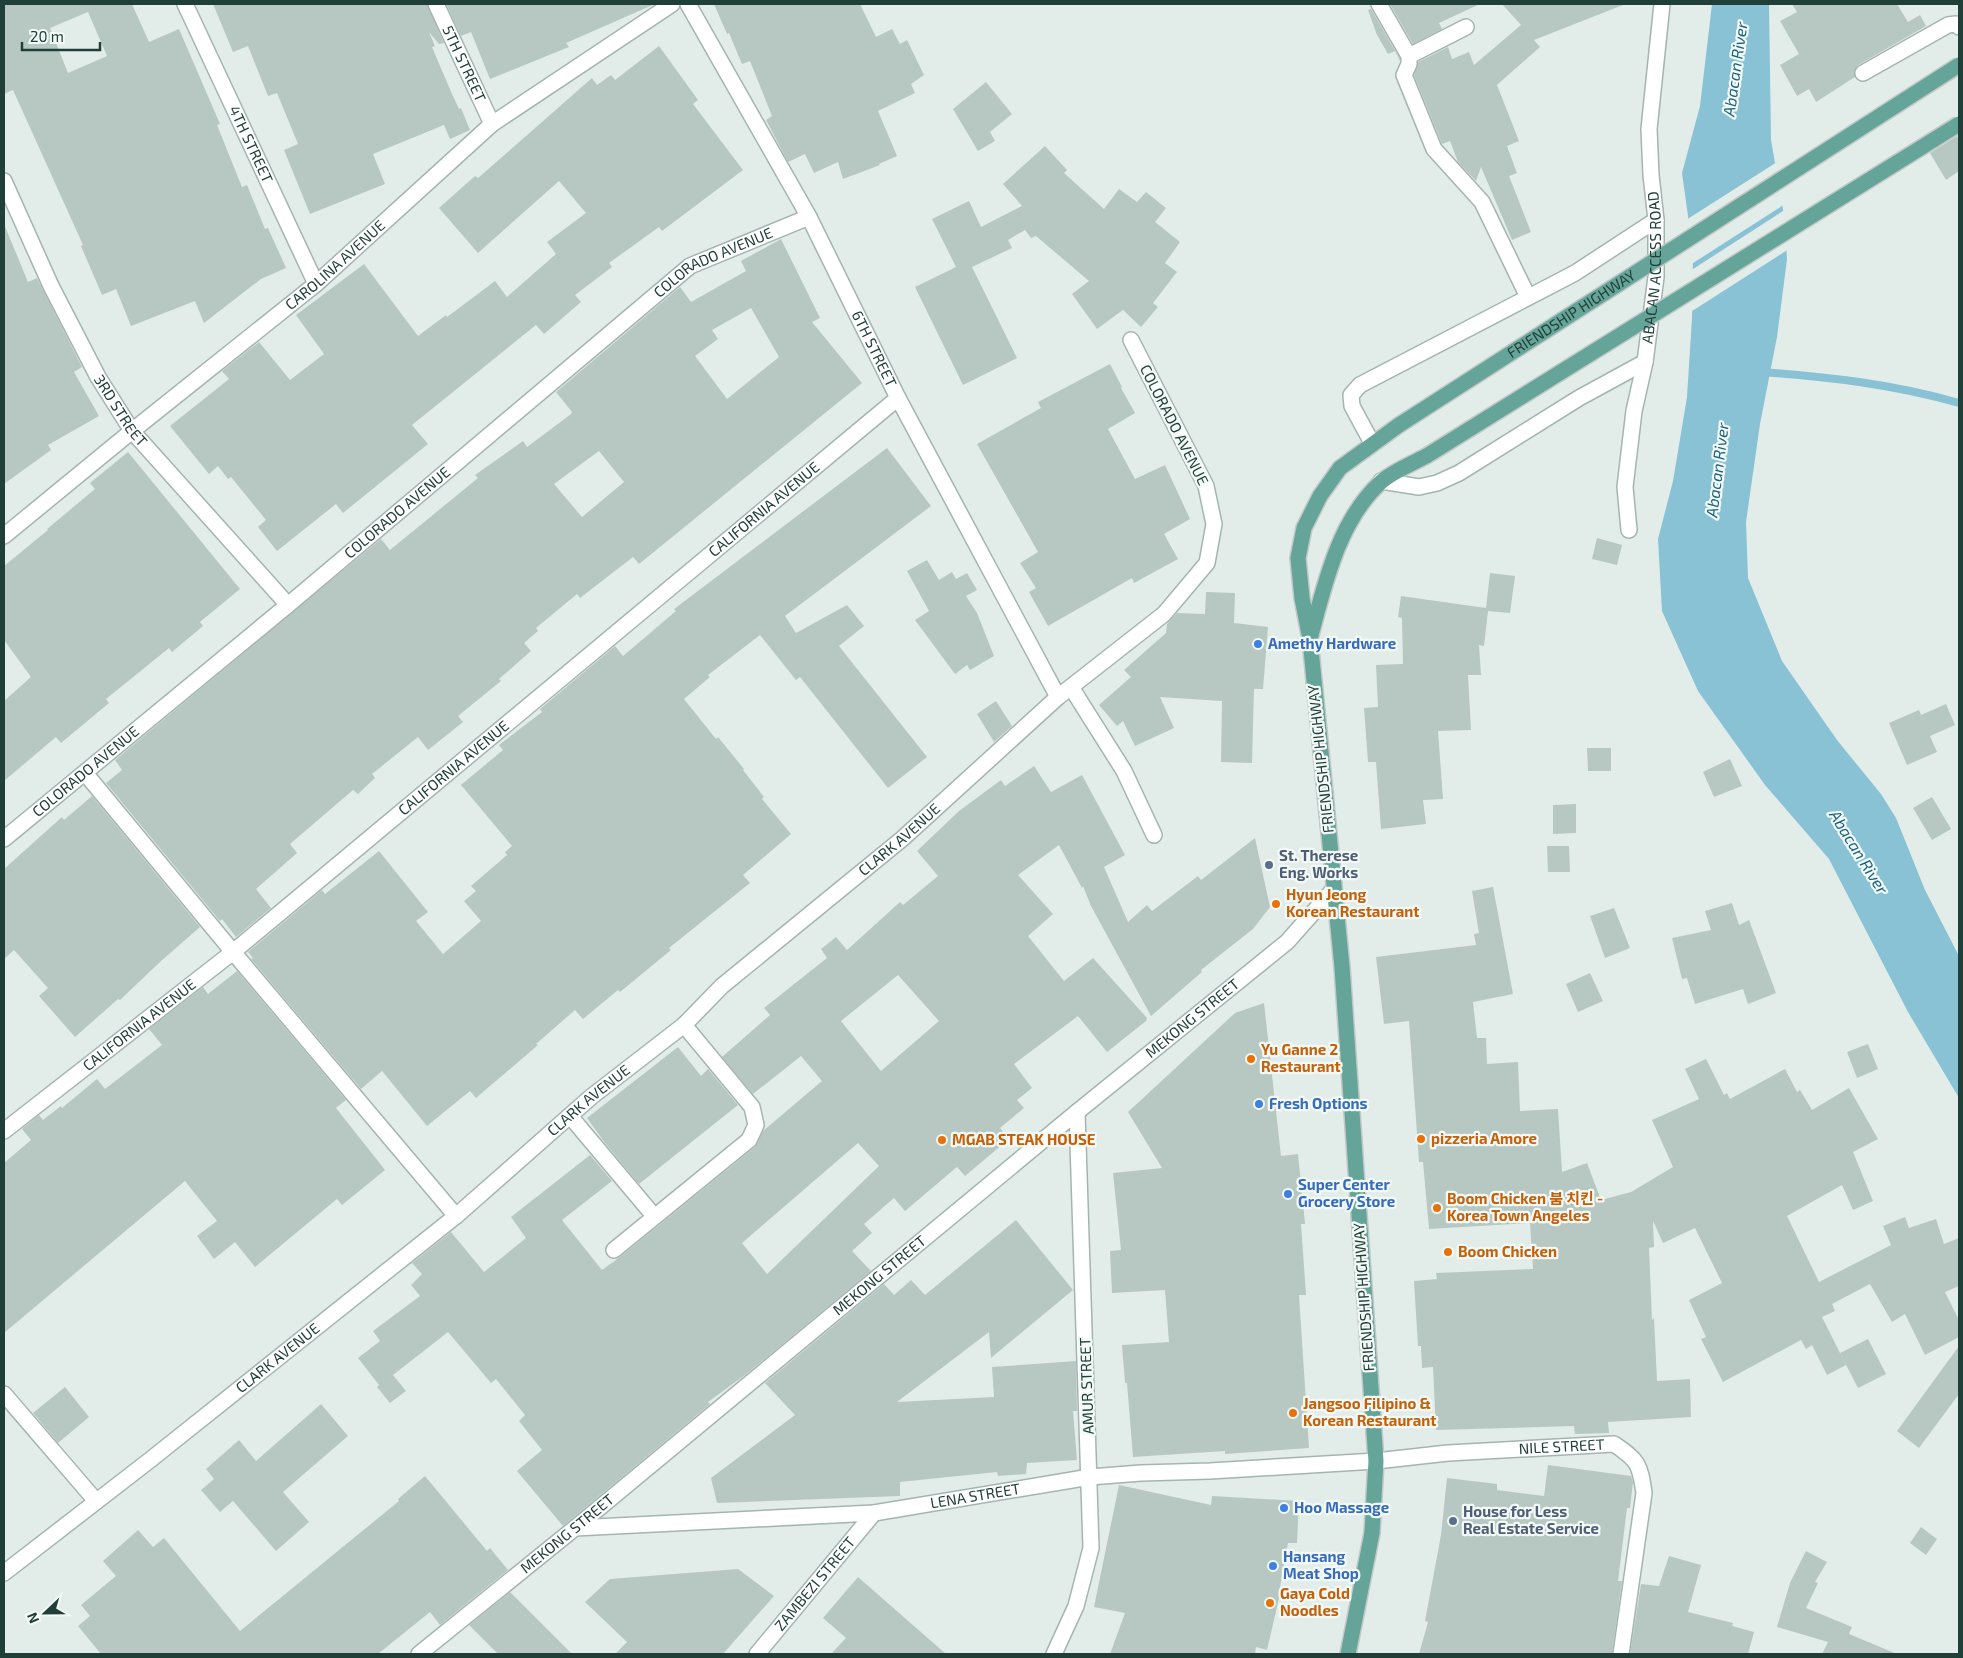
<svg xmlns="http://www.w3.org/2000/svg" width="1963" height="1658" font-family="'Exo 2','Noto Sans KR',sans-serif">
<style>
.water{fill:#88c2d4}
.pier{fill:#e2ede9}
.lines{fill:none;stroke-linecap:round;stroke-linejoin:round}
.stream{stroke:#88c2d4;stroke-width:8}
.building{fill:#b7c8c2;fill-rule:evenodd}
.minor-casing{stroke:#a4b5b1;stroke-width:18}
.tertiary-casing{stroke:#a4b5b1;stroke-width:18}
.primary-casing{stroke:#c1c9c8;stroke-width:18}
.minor{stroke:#fff;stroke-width:15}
.tertiary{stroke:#fff;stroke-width:15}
.primary{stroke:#65a499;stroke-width:15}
.primary-bridge-casing{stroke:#c1c9c8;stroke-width:18;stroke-linecap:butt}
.primary-bridge{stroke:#65a499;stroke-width:15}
.shop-dot{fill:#3f7fe0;stroke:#f3f9f6;stroke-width:2}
.service-dot{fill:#5c6f8a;stroke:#f3f9f6;stroke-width:2}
.food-dot{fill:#e8710a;stroke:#f3f9f6;stroke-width:2}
.labels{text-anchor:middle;stroke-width:4.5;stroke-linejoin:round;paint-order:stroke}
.street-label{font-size:15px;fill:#213f39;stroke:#f3f9f6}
.shop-label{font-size:15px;font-weight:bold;fill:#366cbe;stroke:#f3f9f6;text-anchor:start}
.service-label{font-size:15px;font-weight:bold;fill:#4e5e75;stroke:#f3f9f6;text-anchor:start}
.food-label{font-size:15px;font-weight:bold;fill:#c56008;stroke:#f3f9f6;text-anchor:start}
.water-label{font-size:16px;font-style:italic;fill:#19647d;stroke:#f3f9f6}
</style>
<rect width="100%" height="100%" fill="#e2ede9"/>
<polygon class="water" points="1712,4 1769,4 1771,140 1785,221 1787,259 1777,337 1760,424 1746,522 1748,578 1782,661 1837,740 1881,794 1896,818 1925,890 1959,956 1959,1098 1908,1012 1829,859 1765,785 1698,691 1662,611 1658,539 1673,481 1687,397 1692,318 1693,252 1682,173 1700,106"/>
<g class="pier">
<polygon points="1777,162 1785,204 1690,265 1690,252 1686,220"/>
<polygon points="1786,209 1789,249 1689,313 1690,271"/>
</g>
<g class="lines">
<path class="stream" d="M1762,372C1829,377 1893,384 1959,403"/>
</g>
<g class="building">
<path d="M4,4H132L149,42L179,29L220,124L217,125L242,187L247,185L265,229L268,228L286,268L261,279L204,323L195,301L131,326L116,289L102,295L81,246L83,245L13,90L4,94ZM88,12L107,56L68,73L50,28Z"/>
<polygon points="213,4 427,4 444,43 439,44 429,32 435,46 432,47 452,94 459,109 461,108 470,130 450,139 444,125 373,154 385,184 310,214 284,150 298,144 277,93 268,96 248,46 233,52"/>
<polygon points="446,4 655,4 566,43 569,47 490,79 471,32 461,36"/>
<polygon points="714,4 860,4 876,37 892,29 900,44 907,40 924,75 911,84 915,93 878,111 897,156 879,164 880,165 843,179 838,162 814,173 805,154 788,162 766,120 772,116 750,61 742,64 729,33 727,34"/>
<polygon points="1390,4 1480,4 1439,23 1442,29 1413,44"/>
<polygon points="1502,4 1623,5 1534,40 1540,47 1497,85 1519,141 1507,146 1517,173 1509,176 1531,232 1512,240 1481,167 1476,181 1458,162 1450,141 1442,144 1414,75 1418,62 1448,47 1452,59 1469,52 1474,65 1521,25"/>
<polygon points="1792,4 1897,4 1908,22 1920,15 1926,26 1858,65 1855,69 1855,77 1816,102 1809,89 1797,96 1780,65 1799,54 1780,21 1797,12"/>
<polygon points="1371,9 1400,59 1400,61 1395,51 1388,54 1377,35 1368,10"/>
<polygon points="659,46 698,100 693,104 743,170 662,231 659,227 609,263 612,267 575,295 581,302 544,334 536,325 412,425 428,444 343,513 336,504 277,551 258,527 266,520 231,477 228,479 218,466 209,474 170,426 229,379 222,371 259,342 290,380 324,354 296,315 364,264 418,336 446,315 447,317 495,281 507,297 556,254 547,242 586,213 559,181 478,253 439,208 475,176 478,178 592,78 597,85 611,75 615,80"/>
<polygon points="986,82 1012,114 990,132 995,141 978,151 953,109"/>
<polygon points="1957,136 1959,140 1959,171 1946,180 1930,153"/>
<polygon points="1045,146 1067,170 1064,173 1104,209 1119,189 1137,202 1146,192 1166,208 1155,222 1180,242 1165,263 1177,272 1153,303 1158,307 1141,327 1123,310 1097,329 1072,294 1089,281 1036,236 1031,238 1025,230 1008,240 1012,248 972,267 1017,358 963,385 915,287 956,267 932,219 969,201 981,227 1022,206 1003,184"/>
<polygon points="4,224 28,282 37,278 82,367 74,372 99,416 48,445 51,450 4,484"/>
<path d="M781,239L820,318L812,322L862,383L639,564L633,557L580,598L577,594L536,628L538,631L524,643L531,651L499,679L501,681L458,716L463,722L428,750L418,737L372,774L375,778L358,794L353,790L290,844L297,853L256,889L271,908L236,937L222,919L220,921L106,783L122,770L115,760L381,539L390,550L478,478L475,475L523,441L527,447L571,414L572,412L556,392L680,287L691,302L746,271L741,261ZM751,308L779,357L727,399L695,356L718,339L712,330ZM599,451L624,482L582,517L554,484Z"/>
<polygon points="1110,364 1122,387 1121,388 1135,413 1108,429 1135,479 1165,465 1190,519 1164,534 1178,559 1134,583 1132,578 1048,626 1029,592 1036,588 1020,563 1038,552 977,444 1041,408 1038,402"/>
<polygon points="887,448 931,506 785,616 796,633 847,605 864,626 839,646 927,757 888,788 800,677 796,680 760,635 708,675 710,677 684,699 716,739 718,737 744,769 743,770 764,797 762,799 791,834 743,875 750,883 669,948 671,950 620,992 618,990 583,1019 575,1010 536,1044 538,1045 476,1098 470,1091 427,1126 382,1071 361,1089 251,959 253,958 248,952 322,890 325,894 379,851 428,912 416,921 443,954 481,921 464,901 476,891 471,886 507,855 505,852 512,846 461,785 503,750 499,745 542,712 540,709 615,646 623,656 676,611 674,609"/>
<polygon points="128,452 240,589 200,622 203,626 172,652 169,648 106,699 109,703 61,743 56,737 4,781 4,701 31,677 4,640 4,566 48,530 47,529 95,489 90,483"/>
<polygon points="1597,538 1622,545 1617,565 1592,559"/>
<polygon points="927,560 939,580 952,572 956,579 967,573 977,590 966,596 977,613 994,656 970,670 967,665 955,674 915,620 929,611 907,571"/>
<polygon points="1490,573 1515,576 1510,613 1488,611 1484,646 1479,645 1481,675 1468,675 1471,730 1438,731 1443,799 1423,800 1426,824 1381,829 1376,762 1368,762 1364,708 1378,707 1376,665 1403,664 1402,618 1398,617 1401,596 1486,608"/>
<polygon points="1206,592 1235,593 1234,623 1268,627 1263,689 1254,689 1252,763 1221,762 1222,701 1160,697 1174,728 1135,746 1123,721 1117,726 1099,705 1131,677 1124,670 1166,633 1167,624 1177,613 1205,614"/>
<polygon points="996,701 1012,726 994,742 977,714"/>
<polygon points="1946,704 1955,725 1930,736 1937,752 1907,765 1889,723 1919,710 1921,715"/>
<polygon points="1587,748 1611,748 1611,771 1588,771"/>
<polygon points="1730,759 1742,786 1714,797 1703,772"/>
<path d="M1034,766L1051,792L1082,775L1125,855L1104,867L1128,922L1147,905L1152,911L1198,876L1201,880L1255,838L1270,907L1253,929L1201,970L1202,972L1151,1016L1091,906L1083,886L1082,888L1059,845L1018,875L1053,914L1028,936L1064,981L1093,958L1147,1018L1146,1021L1107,1052L1078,1016L1014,1064L1032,1088L1017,1100L1024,1108L1000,1128L1009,1139L965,1176L957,1167L905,1211L894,1198L864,1224L872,1233L852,1251L871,1271L745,1375L708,1402L710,1404L563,1526L517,1471L542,1450L519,1421L525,1415L496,1379L491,1383L448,1332L393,1375L406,1391L390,1403L377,1387L379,1385L358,1358L380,1341L373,1331L420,1296L411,1285L422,1274L412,1263L451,1232L484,1272L526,1238L511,1217L590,1155L612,1181L562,1220L602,1270L620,1257L755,1147L763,1131L822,1081L801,1056L753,1094L722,1057L770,1015L764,1008L827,958L821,949L836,937L847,950L900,902L903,905L938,876L917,851L959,811L1001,780L1005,786ZM898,975L939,1021L881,1071L841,1021ZM858,1143L879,1166L767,1274L742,1243Z"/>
<polygon points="92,796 200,927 161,961 120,1000 118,999 75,1037 39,996 48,988 14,950 4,959 4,869 62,817 64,820"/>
<polygon points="1932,797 1951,829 1932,840 1913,808"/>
<polygon points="1576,804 1576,833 1553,834 1553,805"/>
<polygon points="1547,846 1569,846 1570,872 1548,872"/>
<polygon points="1493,887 1513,994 1473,1002 1477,1038 1486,1038 1487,1064 1518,1062 1520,1111 1558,1109 1562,1172 1587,1163 1601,1200 1631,1192 1673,1167 1652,1120 1699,1099 1685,1069 1706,1059 1724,1095 1727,1093 1730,1099 1785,1069 1797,1092 1800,1090 1812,1110 1849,1088 1878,1139 1853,1152 1873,1201 1853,1210 1842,1185 1787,1216 1819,1282 1891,1245 1883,1226 1905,1217 1909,1228 1936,1219 1944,1244 1959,1238 1959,1286 1945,1292 1959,1320 1959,1337 1925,1355 1905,1314 1892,1322 1870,1284 1832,1304 1835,1311 1822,1317 1846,1365 1827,1375 1812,1345 1806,1349 1801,1340 1723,1382 1701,1339 1706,1337 1689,1300 1722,1283 1695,1228 1663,1243 1653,1221 1654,1247 1649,1248 1652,1320 1654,1318 1657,1381 1690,1379 1691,1417 1608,1422 1609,1433 1575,1434 1574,1426 1436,1430 1433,1367 1422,1368 1421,1346 1418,1346 1414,1281 1437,1279 1436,1273 1533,1269 1530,1223 1429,1229 1423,1162 1419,1162 1409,1021 1384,1024 1376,957 1476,945 1474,934 1479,933 1472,891"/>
<polygon points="1732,903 1739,925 1749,920 1776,993 1748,1004 1743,989 1695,1004 1687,978 1682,979 1672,938 1711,930 1705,911"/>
<polygon points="1614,908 1630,948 1605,958 1590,916"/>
<polygon points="237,971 346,1100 336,1108 385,1170 342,1205 337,1199 255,1267 235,1242 214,1259 197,1236 217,1221 185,1181 4,1333 4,1163 31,1140 22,1129 39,1115 43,1120 61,1106 62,1108 97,1079 105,1089 162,1045 149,1029 203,987 208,994"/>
<polygon points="1590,973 1603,1001 1578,1012 1566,984"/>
<polygon points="1264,1003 1281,1156 1298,1154 1305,1224 1301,1224 1306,1295 1299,1295 1309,1448 1225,1454 1225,1451 1133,1457 1127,1383 1125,1383 1122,1345 1169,1342 1165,1290 1112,1293 1110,1251 1121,1250 1113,1173 1162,1168 1128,1112 1235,1013"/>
<polygon points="1868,1044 1878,1069 1857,1078 1847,1052"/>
<polygon points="678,1047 701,1076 708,1069 738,1105 639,1184 605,1143 587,1118"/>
<polygon points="1016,1220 1073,1290 991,1358 989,1332 897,1402 994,1397 992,1367 1076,1361 1077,1411 1073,1411 1077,1460 1027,1463 1026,1474 998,1476 997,1472 900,1482 900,1496 717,1503 711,1478 795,1415 765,1383 884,1284 894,1295 911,1280 925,1295"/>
<polygon points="1868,1339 1886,1374 1858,1388 1840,1353"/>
<polygon points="1959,1346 1959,1394 1919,1448 1897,1431"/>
<polygon points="65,1387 89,1417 58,1443 33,1413"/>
<polygon points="321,1404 348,1436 283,1492 309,1522 276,1551 233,1501 220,1512 201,1490 214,1479 206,1469 239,1440 256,1461"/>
<polygon points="1548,1465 1631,1476 1633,1482 1630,1508 1627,1508 1618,1581 1622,1581 1612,1654 1419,1654 1428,1622 1425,1621 1441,1535 1447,1478 1497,1484 1497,1490 1544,1496"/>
<polygon points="425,1476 487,1551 490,1548 508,1570 440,1625 430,1612 378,1654 101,1654 78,1626 90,1616 81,1605 116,1576 103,1561 138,1530 153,1547 164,1538 240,1631 399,1501 398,1499"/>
<polygon points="1119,1485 1211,1505 1212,1496 1299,1501 1297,1543 1288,1543 1279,1593 1280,1594 1267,1650 1256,1647 1255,1654 1110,1654 1125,1613 1094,1607"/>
<polygon points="1921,1527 1937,1539 1926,1555 1910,1543"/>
<polygon points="1806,1551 1827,1562 1815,1582 1818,1583 1806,1608 1852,1627 1849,1634 1897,1654 1822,1654 1828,1642 1777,1627 1790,1583"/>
<polygon points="1669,1556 1701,1565 1688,1612 1733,1623 1732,1626 1754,1632 1748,1654 1630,1654 1641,1584 1659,1586"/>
<polygon points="738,1569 774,1596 723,1654 615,1654 627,1642 585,1602 610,1579"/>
<polygon points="858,1577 946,1654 831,1654 846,1638 823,1618"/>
<polygon points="510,1592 572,1654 498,1654 469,1625"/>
</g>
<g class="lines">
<defs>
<g id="minor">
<path id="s1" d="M185,4L316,284"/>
<path id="s2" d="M436,4L492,124"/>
<path id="s3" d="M688,4L809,217L898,398L1058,697"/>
<polyline points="1379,4 1409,56"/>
<polyline points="1466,27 1409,56 1409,64 1404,75 1434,149 1482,202 1528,297"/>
<polyline points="1863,73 1948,25 1956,24 1959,27"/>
<path id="s4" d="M4,181L51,286L98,377L132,431L288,605"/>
<path id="s5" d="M4,536L132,431L316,284L492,124L672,4"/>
<polyline points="1071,687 1124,771 1154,835"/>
<polyline points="85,773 233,952 456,1216"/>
<path id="s6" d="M4,839L288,605L690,266L809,217"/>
<polyline points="570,1116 654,1216"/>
<path id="s7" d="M4,1131L233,952L898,398"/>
<polyline points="614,1250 749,1140 756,1125 752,1107 684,1025"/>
<polyline points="4,1394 96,1501"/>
<path id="s8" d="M575,1528L874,1513L1090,1477L1141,1473L1210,1471L1376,1461L1448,1453L1614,1444C1638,1460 1640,1464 1644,1493L1621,1654"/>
<path id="s9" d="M4,1573L150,1460L456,1216L591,1097L684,1025L722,986L902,839L1058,697L1164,614L1207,563L1214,524L1206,486L1131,340"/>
<path id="s10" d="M757,1654L874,1513"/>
<polyline points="1054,1654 1076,1606 1091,1548 1077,1112"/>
</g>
<g id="tertiary">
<polyline points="1372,443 1352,406 1351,395 1360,385 1575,273 1656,220"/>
<polyline points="1381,481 1419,487 1437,483 1459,473 1579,398 1645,362"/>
<path id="s11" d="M1629,530L1625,487L1634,411L1645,362L1656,277V220L1651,175L1649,129L1662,4"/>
<path id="s12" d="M419,1654L575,1528L1077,1112L1287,942L1334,889"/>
</g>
<g id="primary">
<path d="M1311,635C1325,583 1339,520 1381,482C1393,471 1414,463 1428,455"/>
<polyline points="1348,1654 1372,1533 1376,1461 1342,967 1310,639 1302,598 1298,558 1304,528 1320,496 1340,468 1399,425"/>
</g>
</defs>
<use href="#minor" class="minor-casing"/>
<use href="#tertiary" class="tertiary-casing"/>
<use href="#primary" class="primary-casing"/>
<use href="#minor" class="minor"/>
<use href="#tertiary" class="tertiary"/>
<use href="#primary" class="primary"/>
<defs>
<g id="primary-bridge">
<path id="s13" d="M1399,425L1959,65"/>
<polyline points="1428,455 1959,124"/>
</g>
</defs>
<use href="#primary-bridge" class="primary-bridge-casing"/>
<use href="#primary-bridge" class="primary-bridge"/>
</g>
<g class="shop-dot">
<circle cx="1258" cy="644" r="5"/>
<circle cx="1259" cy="1104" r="5"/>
<circle cx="1288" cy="1194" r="5"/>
<circle cx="1284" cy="1508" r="5"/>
<circle cx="1273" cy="1566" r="5"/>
</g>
<g class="service-dot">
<circle cx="1269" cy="865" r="5"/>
<circle cx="1453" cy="1521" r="5"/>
</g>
<g class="food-dot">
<circle cx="1276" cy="904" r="5"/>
<circle cx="1251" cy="1059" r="5"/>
<circle cx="1421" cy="1139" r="5"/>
<circle cx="942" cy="1140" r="5"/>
<circle cx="1437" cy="1208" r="5"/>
<circle cx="1448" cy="1252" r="5"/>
<circle cx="1293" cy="1413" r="5"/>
<circle cx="1270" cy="1603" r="5"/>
</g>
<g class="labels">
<g class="street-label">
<text dy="5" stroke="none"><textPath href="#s2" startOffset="66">5TH STREET</textPath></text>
<text dy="5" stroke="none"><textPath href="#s1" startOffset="155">4TH STREET</textPath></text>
<text dy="5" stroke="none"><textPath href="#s6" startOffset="916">COLORADO AVENUE</textPath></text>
<text dy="5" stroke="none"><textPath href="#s5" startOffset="428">CAROLINA AVENUE</textPath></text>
<text dy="5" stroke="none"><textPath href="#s11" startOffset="265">ABACAN ACCESS ROAD</textPath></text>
<text dy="5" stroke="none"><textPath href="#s13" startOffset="205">FRIENDSHIP HIGHWAY</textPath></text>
<text dy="5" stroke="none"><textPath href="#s3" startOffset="392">6TH STREET</textPath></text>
<text dy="5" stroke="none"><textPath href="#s4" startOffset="258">3RD STREET</textPath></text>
<text transform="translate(1174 425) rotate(63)" y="5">COLORADO AVENUE</text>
<text dy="5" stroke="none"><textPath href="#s7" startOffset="982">CALIFORNIA AVENUE</textPath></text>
<text dy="5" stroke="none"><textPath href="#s6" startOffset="511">COLORADO AVENUE</textPath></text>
<text transform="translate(1321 759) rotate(-96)" y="5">FRIENDSHIP HIGHWAY</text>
<text dy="5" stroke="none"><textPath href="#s7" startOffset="578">CALIFORNIA AVENUE</textPath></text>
<text dy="5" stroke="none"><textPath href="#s6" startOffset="106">COLORADO AVENUE</textPath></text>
<text dy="5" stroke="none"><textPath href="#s9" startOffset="1158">CLARK AVENUE</textPath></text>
<text dy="5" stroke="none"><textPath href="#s12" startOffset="1001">MEKONG STREET</textPath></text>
<text dy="5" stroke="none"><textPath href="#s7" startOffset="172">CALIFORNIA AVENUE</textPath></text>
<text dy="5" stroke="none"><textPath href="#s9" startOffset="752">CLARK AVENUE</textPath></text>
<text dy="5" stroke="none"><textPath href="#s12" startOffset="596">MEKONG STREET</textPath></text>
<text transform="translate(1364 1297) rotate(-94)" y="5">FRIENDSHIP HIGHWAY</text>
<text dy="5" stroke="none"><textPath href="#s9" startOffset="348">CLARK AVENUE</textPath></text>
<text transform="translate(1087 1386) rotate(-92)" y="5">AMUR STREET</text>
<text dy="5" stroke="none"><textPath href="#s8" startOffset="991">NILE STREET</textPath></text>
<text dy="5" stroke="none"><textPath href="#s8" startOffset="402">LENA STREET</textPath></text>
<text dy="5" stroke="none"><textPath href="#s12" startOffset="191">MEKONG STREET</textPath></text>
<text dy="5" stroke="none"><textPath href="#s10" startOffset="91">ZAMBEZI STREET</textPath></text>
</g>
<g class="shop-label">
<text x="1268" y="649">Amethy Hardware</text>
<text x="1269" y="1109">Fresh Options</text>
<text x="1298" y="1190">Super Center<tspan x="1298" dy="17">Grocery Store</tspan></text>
<text x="1294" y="1513">Hoo Massage</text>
<text x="1283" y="1562">Hansang<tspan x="1283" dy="17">Meat Shop</tspan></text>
</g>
<g class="service-label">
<text x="1279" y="861">St. Therese<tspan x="1279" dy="17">Eng. Works</tspan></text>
<text x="1463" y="1517">House for Less<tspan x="1463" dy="17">Real Estate Service</tspan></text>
</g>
<g class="food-label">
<text x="1286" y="900">Hyun Jeong<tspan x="1286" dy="17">Korean Restaurant</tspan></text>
<text x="1261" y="1055">Yu Ganne 2<tspan x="1261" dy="17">Restaurant</tspan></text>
<text x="1431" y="1144">pizzeria Amore</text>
<text x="952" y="1145">MGAB STEAK HOUSE</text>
<text x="1447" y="1204">Boom Chicken 붐 치킨 -<tspan x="1447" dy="17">Korea Town Angeles</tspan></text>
<text x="1458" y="1257">Boom Chicken</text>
<text x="1303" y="1409">Jangsoo Filipino &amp;<tspan x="1303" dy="17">Korean Restaurant</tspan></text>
<text x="1280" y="1599">Gaya Cold<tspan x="1280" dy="17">Noodles</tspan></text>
</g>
<g class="water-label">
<text transform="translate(1735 69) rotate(-82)" y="6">Abacan River</text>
<text transform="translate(1717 470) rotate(-83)" y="6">Abacan River</text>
<text transform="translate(1859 852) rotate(58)" y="6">Abacan River</text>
</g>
</g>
<rect width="1963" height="1658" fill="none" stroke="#213f39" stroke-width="10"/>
<g transform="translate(45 1613) rotate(248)" stroke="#f3f9f6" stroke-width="4" paint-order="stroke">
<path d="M0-4L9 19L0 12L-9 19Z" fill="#213f39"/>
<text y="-8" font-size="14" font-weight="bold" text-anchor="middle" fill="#213f39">N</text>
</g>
<path d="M22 42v8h78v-8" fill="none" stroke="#213f39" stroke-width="2.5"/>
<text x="30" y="42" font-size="15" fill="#213f39" stroke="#f3f9f6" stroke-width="4" paint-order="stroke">20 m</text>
</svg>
